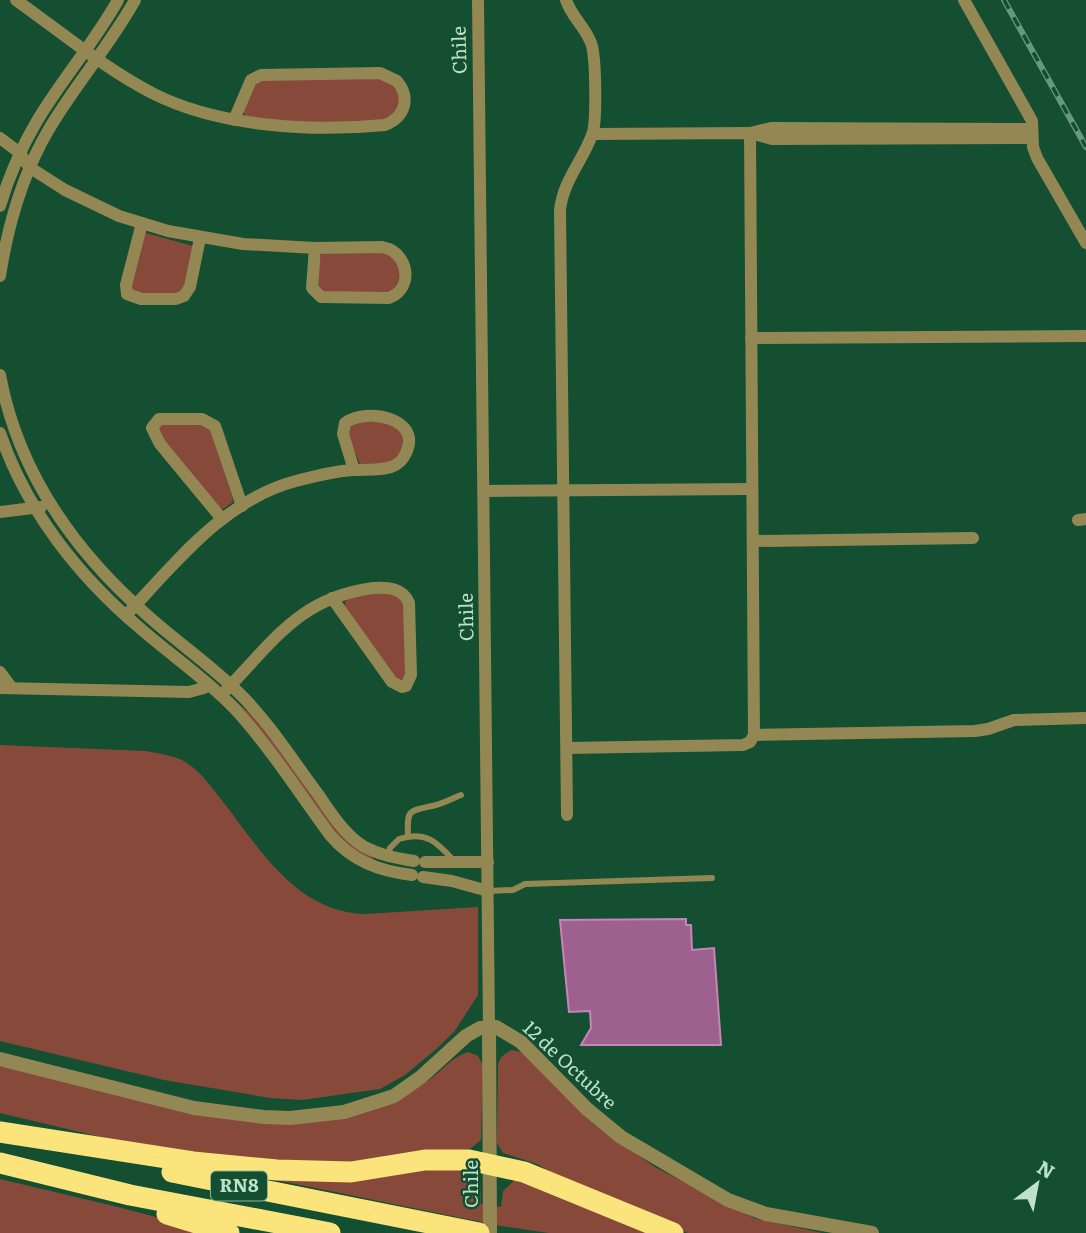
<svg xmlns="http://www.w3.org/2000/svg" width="1086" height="1233" font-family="Literata,serif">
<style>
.green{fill:#874a3a}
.building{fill:#9e618f;stroke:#c585b5;stroke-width:2}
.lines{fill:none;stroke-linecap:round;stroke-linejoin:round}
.service{stroke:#938754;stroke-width:6}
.minor{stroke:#938754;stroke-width:12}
.tertiary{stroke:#938754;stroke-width:14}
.motorway{stroke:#fce47c;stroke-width:21}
.rail-casing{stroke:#68987c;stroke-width:6}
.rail{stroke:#134f30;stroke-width:3.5;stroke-dasharray:10;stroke-linecap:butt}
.labels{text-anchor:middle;stroke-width:5;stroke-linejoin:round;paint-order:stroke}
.shield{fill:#134f30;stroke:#8ab59b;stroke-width:2}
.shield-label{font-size:18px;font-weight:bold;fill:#bde1c9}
.street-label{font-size:19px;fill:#bde1c9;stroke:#134f30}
</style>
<rect width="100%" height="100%" fill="#134f30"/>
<g class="green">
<path d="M379,77L394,82L401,105L383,123L287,122L245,116C240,103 252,90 258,79Z"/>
<polygon points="146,233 193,246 185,288 181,295 131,294 132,269 142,236"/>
<path d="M380,251L396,256L403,273L393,292L328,295L318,290C318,277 314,261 324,252Z"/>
<polygon points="160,422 209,426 232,496 233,502 223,509 219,508 158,436 157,425"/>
<polygon points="356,422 388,422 403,433 403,450 391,463 360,464 348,436 351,424"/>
<polygon points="384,592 403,598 407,675 404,680 395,679 344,606 347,598"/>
<polygon points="234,700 252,715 376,862 343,844"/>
<path d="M0,745L146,751C160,754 175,755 187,763C202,773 213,789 224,803C261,851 298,913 366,914L478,907V995L454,1032L434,1051L405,1075L380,1089L302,1100L270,1098L164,1080L0,1041Z"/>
<polygon points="511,1050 518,1051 525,1055 595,1125 655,1167 754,1218 822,1233 688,1233 626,1210 576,1187 537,1164 503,1153 497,1143 498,1064 501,1057"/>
<path d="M469,1052L478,1056L483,1065L481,1140L470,1149L374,1163L295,1166L122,1142L0,1113V1064L192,1111L348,1116C378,1110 403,1097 429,1080C442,1071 454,1055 469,1052Z"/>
<polygon points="430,1167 474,1170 480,1177 481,1204 501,1207 503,1191 517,1178 660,1233 549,1233 501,1226 237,1172"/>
<polygon points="0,1179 118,1207 216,1233 0,1233"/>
</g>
<polygon class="building" points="686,919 686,925 691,925 692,950 714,948 721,1045 581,1045 591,1028 590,1011 569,1012 560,920"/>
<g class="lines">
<g class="service">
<path d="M408,836C407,810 408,811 432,806C442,804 451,799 461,795"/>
<path d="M388,856L390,848L399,839C426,830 438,843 454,861"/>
<polyline points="488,891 513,890 525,884 712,878"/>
</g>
<g class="minor">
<path d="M16,0C61,32 105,69 154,94C220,127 312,132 385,125C405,117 411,98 397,81L380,73L261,75L251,80L234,120"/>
<polyline points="478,0 489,1026"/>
<path d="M566,0C571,16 585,27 591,43C596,55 597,123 592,135C582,162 563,181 560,210L567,815"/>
<polyline points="964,0 1032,121 1033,147 1037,158 1086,243"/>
<path d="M0,138L20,153L29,167L65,190L119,216L168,231L243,244L315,248L382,247L389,249C410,259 412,289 389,298L321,297L312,288L315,248"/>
<polyline points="1032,138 772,139 750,133 771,128 1032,129"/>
<path d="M0,206C9,176 21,148 37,121C62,79 94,43 118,0"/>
<polyline points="142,223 126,285 127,294 141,299 176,299 184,296 190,287 200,238"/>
<path d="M0,276C8,224 22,175 49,129C75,85 110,45 135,0"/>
<polyline points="751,338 1086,336"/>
<path d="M0,375C18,472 74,551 147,615C178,643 214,667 244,698C272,727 294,762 318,794C331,813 344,834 363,846C379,855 396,858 414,861"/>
<path d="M0,433C26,510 79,577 141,629C172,656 206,679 234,708C270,747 299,793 330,835C352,861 379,871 412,875"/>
<polyline points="484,491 752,489"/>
<polyline points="0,512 41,507"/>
<polyline points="222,519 160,444 152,428 159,419 202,419 215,426 242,506"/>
<polyline points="1078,520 1086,519"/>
<polyline points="753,541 973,538"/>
<path d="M130,611C177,561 226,499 296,481C315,476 334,471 353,470C365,469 379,471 391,467C397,465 403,460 406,453C423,418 366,407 345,423L343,434L354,470"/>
<polyline points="0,672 12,688"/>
<polyline points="0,688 189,692 204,688 208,684"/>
<path d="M226,690C274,641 299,598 373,588C388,587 403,588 409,603L411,675L406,686L402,687L392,682L332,598"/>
<polyline points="754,735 975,731 988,729 1014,720 1086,718"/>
<polyline points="567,748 743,745 750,742 754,735 750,133 593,134"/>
<polyline points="425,862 488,862"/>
<polyline points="423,877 452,881 488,891"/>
</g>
<g class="tertiary">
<polyline points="489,1026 490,1233"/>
<polyline points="0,1059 194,1108 264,1117 290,1118 344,1112 394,1096 421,1077 466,1036 480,1028 496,1027 521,1042 587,1109 621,1137 728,1200 766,1214 872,1233"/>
</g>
<g class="motorway">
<polyline points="0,1132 193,1162 277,1170 351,1172 425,1160 469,1160 524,1172 673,1233"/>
<polyline points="0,1163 130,1195 330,1233"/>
<polyline points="172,1172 479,1233"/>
<polyline points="167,1214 229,1233"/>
</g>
<defs>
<polyline id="rail" points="1004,0 1086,147"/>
</defs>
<use href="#rail" class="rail-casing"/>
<use href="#rail" class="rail"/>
</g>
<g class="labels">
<rect class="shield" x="211" y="1171.5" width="56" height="29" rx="5"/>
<g class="shield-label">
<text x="239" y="1192">RN8</text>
</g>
<g class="street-label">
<text transform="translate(459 50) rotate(-91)" y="7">Chile</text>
<text transform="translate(466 617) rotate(-91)" y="7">Chile</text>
<text transform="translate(570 1065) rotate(43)" y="7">12 de Octubre</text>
<text transform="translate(471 1184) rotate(-90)" y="7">Chile</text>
</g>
</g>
<g transform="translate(1037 1184) rotate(32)" stroke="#134f30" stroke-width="5" paint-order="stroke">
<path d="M0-5L12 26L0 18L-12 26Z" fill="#bde1c9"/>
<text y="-10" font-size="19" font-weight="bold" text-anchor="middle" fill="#bde1c9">N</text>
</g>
</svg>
